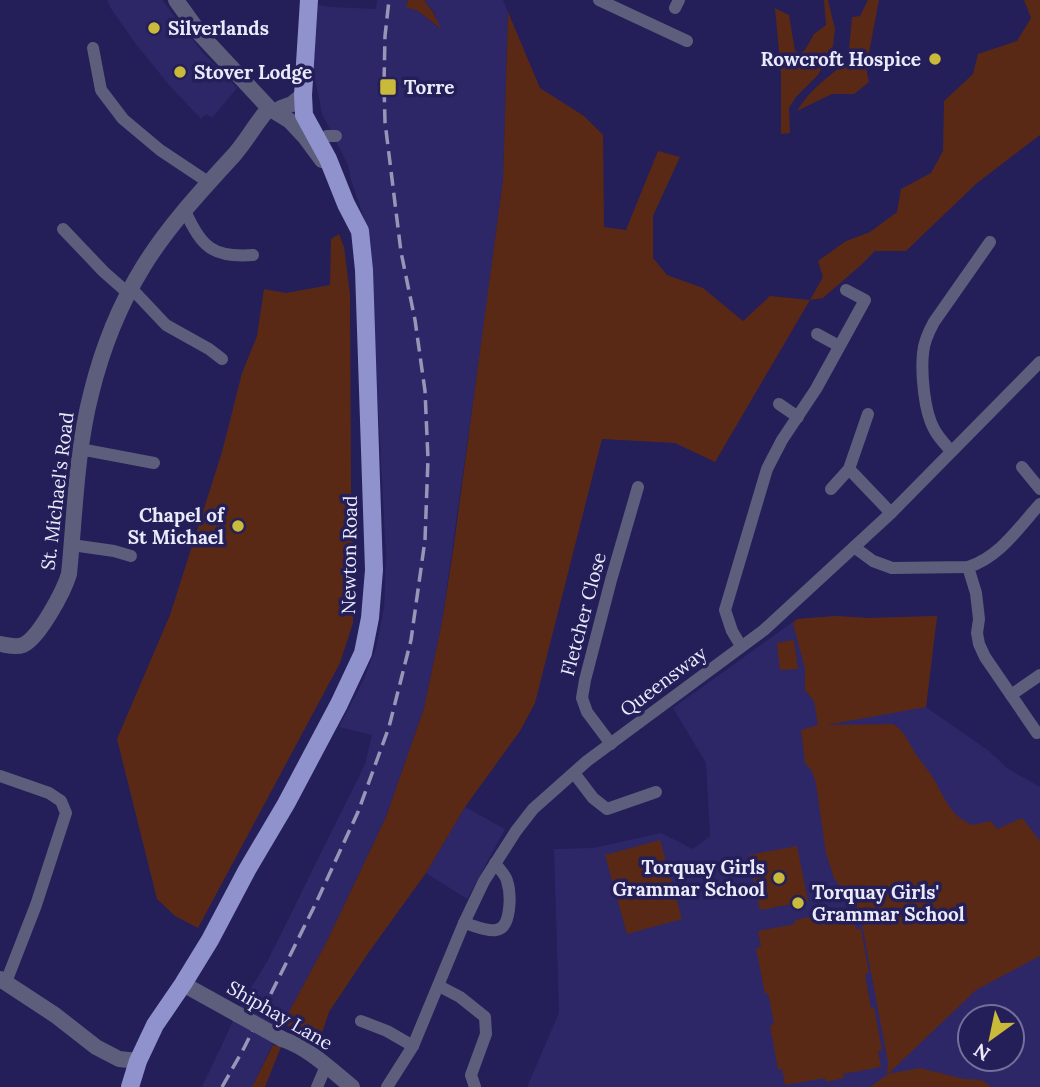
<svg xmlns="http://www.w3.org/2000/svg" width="1040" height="1087" font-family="Lora,serif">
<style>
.built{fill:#2d2768;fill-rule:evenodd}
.green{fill:#592916}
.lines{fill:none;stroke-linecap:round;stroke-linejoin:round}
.minor{stroke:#5d5e7b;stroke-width:12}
.tertiary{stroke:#5d5e7b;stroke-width:16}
.primary{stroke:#8f92cd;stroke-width:18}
.rail{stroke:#9896b7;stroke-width:3.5;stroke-dasharray:14 7;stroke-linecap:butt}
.tertiary-bridge{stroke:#5d5e7b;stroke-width:16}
.poi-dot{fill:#caba3a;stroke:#241e59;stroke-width:2.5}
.labels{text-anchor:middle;stroke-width:7;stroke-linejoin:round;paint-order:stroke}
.poi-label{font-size:19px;font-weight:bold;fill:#eaebfa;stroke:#241e59;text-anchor:start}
.street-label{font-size:19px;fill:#eaebfa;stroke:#241e59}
</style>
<rect width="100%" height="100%" fill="#241e59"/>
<g class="built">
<polygon points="107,0 162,0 203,53 237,88 212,118 206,114 201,119 169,85 135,43 110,7"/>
<polygon points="377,0 408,0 406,7 418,11 439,28 434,12 424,0 503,0 508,12 503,180 486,310 442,622 424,708 386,817 327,941 283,1023 252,1087 202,1087 240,1006 268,960 365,764 372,735 339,727 363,681 376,648 384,608 386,556 369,232 351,180 348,165 322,114 313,70 318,5 331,7 376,9"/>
<path d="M836,616L869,618L937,616L926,707L989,751L1007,768L1040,787V1087H527L559,1013L554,849L593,848L661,833L693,849L710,836L706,763L673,708L797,619ZM970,1017H1012V1059H970Z"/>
<polygon points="465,807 505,829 467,899 426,873"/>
</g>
<g class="green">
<polygon points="408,0 424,0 433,12 441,29 418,11 406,7"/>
<polygon points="824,0 828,0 835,29 833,46 818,75 796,97 789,108 790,133 781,134 781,73 775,8 789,15 795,51 800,53 805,50 814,34 826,25"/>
<path d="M868,0H879L866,68L869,82L854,94H832L797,111C809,90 829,76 848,61L852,17L860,16Z"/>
<polygon points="1024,0 1040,0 1040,135 977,183 906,251 875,251 860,266 823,298 810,300 715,462 675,443 602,439 535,703 520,731 465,807 426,873 369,952 329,1012 318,1045 283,1023 327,941 386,817 424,708 442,622 454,544 503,180 508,12 540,88 584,116 603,135 604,227 626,230 658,151 680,157 653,216 653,258 667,275 703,288 743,321 770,296 810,300 823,277 818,261 846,241 870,232 897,212 901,189 931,173 943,151 944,101 973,74 978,54 1017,41 1031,18"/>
<polygon points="339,234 344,247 350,294 351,484 353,556 353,623 340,663 198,928 175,916 157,899 117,739 170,615 222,452 242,373 257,336 264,289 286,293 330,285 331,239"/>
<path d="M836,616L869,618L937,616L926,707L826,725L893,724C905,732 906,738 913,749C918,759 926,767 932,776C945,797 948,814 972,825L991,821L997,829L1022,818L1040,841V956L976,990L888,1074L920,1068L964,1079L982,1080L991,1087H870L887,1075L888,1062L860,914L834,878L826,853L816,784L812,771L805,763L801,730L818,725L814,701L805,690V669L793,623L797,619Z"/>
<polygon points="794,640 798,669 780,670 777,643"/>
<polygon points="660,840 682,919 627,934 605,855"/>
<polygon points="797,846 808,901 760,910 749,855"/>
<polygon points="853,913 856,929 861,929 869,973 865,974 871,1008 874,1007 882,1050 878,1051 881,1067 843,1074 844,1078 826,1082 825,1078 785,1085 782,1069 778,1069 770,1026 774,1024 768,993 765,994 756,948 761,947 758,931 795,924 795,920 814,916 815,920"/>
<polygon points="273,1045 281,1047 265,1087 252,1087"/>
</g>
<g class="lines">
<g class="minor">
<polyline points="599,0 687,41"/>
<polyline points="675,8 679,0"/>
<polyline points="93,48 101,90 123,119 160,150 208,182"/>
<polyline points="318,142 327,136 336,136"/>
<path d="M185,211C202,247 212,258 253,255"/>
<polyline points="63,229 104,272 129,294"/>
<polyline points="132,289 166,325 209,349 222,359"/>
<polyline points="817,334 839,346"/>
<polyline points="779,404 798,417"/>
<polyline points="80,449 154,463"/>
<path d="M951,451C945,444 938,437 934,429C924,411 921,373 923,353C924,341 929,331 934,322L990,242"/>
<polyline points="1022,467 1040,489"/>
<polyline points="849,469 891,513"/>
<polyline points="831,489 849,469 868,414"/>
<polyline points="72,545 114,551 131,556"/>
<path d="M854,547L873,561L892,568L968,567C999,558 1019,527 1040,504"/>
<polyline points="968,567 976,593 979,619 977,633 979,644 985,657 1037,733"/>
<polyline points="741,646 732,631 725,610 767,469 782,440 816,389 865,300 846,290"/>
<polyline points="1011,695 1040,675"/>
<polyline points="611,744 587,712 582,698 585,680 611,580 638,487"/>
<polyline points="574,773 593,798 607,809 656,792"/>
<polyline points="0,776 49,793 61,801 66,813 36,905 6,982"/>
<path d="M464,923C473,925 486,932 496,930C512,928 511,893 507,881C506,875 499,869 495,863"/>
<polyline points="439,986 460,997 485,1017 486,1034 471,1075 475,1087"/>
<polyline points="361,1021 387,1031 413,1046"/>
<polyline points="317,1087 326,1066"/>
<polyline points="387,1087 413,1046 464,923 484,881 516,831 533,809 587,761 764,630 891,513 1040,362"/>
</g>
<g class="tertiary">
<polyline points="176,0 201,35 269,108 290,121 305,137 322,160"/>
<polyline points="281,108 292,104 303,95"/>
<path d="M0,644C7,645 15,648 23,645C39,638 64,591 69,574C75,514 76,453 91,394C102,349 119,306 143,267C168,226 202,190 234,155C247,140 256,123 269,108"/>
<polyline points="0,979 55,1015 96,1047 119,1059 138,1061"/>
<polyline points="183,984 237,1014"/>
<path d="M282,1039C309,1048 330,1069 352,1087"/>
</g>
<polyline class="primary" points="130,1087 138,1061 155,1025 183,984 210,940 247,870 286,804 339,704 363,653 370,618 374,570 364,270 360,231 346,204 328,159 304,115 303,95 309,0"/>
<polyline class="rail" points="222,1087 244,1048 316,903 358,812 389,727 411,640 425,540 428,459 425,391 415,320 401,252 385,122 384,84 385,36 389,0"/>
<polyline class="tertiary-bridge" points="237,1014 282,1039"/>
</g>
<g class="poi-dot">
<circle cx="154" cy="28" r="7"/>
<circle cx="935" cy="59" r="7"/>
<circle cx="180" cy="72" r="7"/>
<rect x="379" y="78" width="18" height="18" rx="3.5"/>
<circle cx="238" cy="526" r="7"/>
<circle cx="779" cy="878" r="7"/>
<circle cx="798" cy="903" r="7"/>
</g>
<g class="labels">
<g class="poi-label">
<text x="168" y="35">Silverlands</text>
<text x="921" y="66" text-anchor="end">Rowcroft Hospice</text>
<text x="194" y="79">Stover Lodge</text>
<text x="404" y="94">Torre</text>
<text x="224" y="522" text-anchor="end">Chapel of<tspan x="224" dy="22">St Michael</tspan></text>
<text x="765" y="874" text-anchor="end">Torquay Girls<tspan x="765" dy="22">Grammar School</tspan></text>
<text x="812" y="899">Torquay Girls'<tspan x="812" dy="22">Grammar School</tspan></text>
</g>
<g class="street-label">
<text transform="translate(57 491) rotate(-83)" y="7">St. Michael's Road</text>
<text transform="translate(349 555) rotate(-89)" y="7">Newton Road</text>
<text transform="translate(583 614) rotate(-75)" y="7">Fletcher Close</text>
<text transform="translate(663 681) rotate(-37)" y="7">Queensway</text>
<text transform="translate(280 1015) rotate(30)" y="7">Shiphay Lane</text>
</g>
</g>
<g transform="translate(991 1038) rotate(213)"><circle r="33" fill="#241e59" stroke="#737099" stroke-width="2"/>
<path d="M0-5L12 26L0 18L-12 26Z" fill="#caba3a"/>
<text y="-10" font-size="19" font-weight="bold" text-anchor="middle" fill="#eaebfa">N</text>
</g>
</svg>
